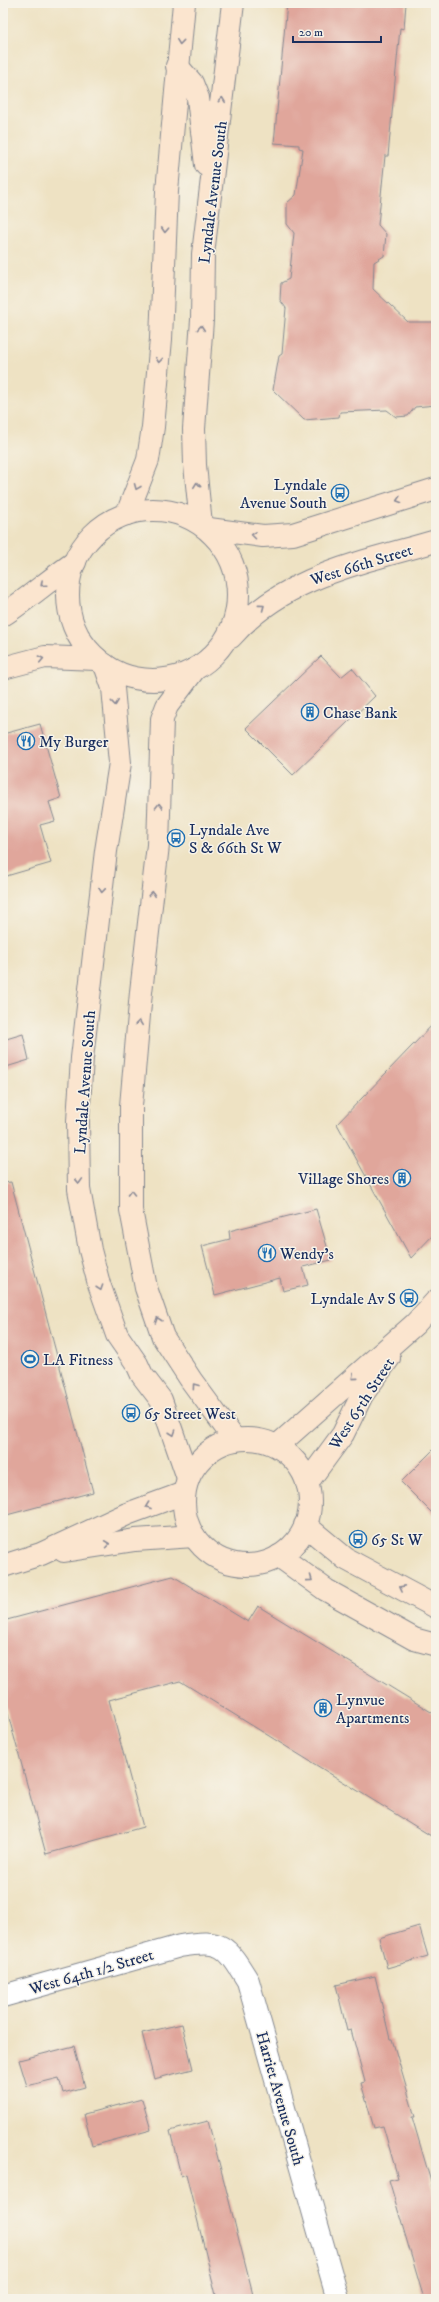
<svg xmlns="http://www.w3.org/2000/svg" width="439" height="2302" font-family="'IM FELL DW Pica',serif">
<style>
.building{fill:#e0a69b}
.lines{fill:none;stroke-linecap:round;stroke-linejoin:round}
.street-casing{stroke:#848890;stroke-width:24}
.secondary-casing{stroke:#848890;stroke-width:24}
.street{stroke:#fff;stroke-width:22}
.secondary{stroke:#fbe5cf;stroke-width:22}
.oneway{stroke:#8b8a96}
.labels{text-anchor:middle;stroke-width:3;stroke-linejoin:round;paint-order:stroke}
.street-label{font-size:16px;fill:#1b2f5e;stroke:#f7f3e8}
.poi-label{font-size:16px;fill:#1b2f5e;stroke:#f7f3e8;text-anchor:start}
</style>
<rect width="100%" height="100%" fill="#f7f3e8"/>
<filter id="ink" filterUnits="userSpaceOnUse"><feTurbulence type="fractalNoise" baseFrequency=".025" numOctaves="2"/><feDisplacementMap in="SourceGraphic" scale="8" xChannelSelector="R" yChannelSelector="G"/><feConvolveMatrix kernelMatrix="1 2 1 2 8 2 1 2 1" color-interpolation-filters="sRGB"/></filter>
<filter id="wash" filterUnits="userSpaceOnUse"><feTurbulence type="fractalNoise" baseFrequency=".012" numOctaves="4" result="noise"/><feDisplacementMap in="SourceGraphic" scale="16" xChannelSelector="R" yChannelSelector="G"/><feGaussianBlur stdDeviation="0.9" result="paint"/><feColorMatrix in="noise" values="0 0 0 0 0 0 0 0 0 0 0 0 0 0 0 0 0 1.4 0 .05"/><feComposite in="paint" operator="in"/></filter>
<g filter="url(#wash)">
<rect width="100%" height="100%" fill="#eee2c3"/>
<g id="blocks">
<g class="building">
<polygon points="287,3 406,3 404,29 400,28 388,156 385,156 378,225 386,234 384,256 374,262 373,289 408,322 436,322 436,405 415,407 408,416 396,417 387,410 340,412 339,417 304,420 273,390 279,356 282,354 286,308 280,300 281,283 289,279 294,233 287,224 287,203 296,195 303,149 299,148 299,145 274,143"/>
<polygon points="321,656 341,677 352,668 375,696 293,775 246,728"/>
<polygon points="40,724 61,798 49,802 55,821 40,825 51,863 3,877 3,734"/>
<polygon points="436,1021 436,1232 411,1258 337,1124"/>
<polygon points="23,1034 29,1060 3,1068 3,1040"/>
<polygon points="11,1182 93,1492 3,1516 3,1183"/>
<polygon points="316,1209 331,1260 303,1267 308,1285 283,1291 280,1278 215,1295 202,1246 230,1239 229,1231"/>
<polygon points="436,1447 436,1517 401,1482"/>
<polygon points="173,1576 248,1622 258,1606 436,1715 436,1839 180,1681 109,1700 143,1827 46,1854 3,1696 3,1621"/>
<polygon points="419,1926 428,1956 387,1968 379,1938"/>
<polygon points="375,1976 390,2039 392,2039 415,2117 412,2117 436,2199 436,2299 424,2299 389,2180 398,2178 383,2126 374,2128 361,2083 365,2082 351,2030 347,2031 336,1985"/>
<polygon points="182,2024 193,2069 154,2079 142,2033"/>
<polygon points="74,2046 85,2087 63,2093 59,2078 27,2086 19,2060"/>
<polygon points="142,2099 151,2130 92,2146 84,2114"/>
<polygon points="208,2121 225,2185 254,2299 217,2299 186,2174 181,2176 170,2131"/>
</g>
</g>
</g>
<g filter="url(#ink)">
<use href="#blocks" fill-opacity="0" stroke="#848890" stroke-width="1"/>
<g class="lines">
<defs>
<path id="street" d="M3,1996L180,1946C222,1939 226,1945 248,1981L338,2299"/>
<g id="secondary">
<polyline points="177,66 192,83 198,98 206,165"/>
<circle cx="153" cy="595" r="85"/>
<polyline points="127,514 148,460 153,427 161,339 167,191 184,3"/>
<polyline points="201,524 195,465 194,429 202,320 203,254 233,3"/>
<polyline points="209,529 263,536 293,534 436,489"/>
<path d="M3,615C28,599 50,579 75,562"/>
<path d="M231,637C284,576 361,563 436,541"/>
<polyline points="105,665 113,688 120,763 106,851 82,1058 78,1121 79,1189 90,1250 99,1284 117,1335 137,1364 142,1375 161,1400 188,1478"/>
<polyline points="3,668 45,657 97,659"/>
<polyline points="194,670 167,706 162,719 158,845 141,992 131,1106 131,1210 146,1288 163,1337 191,1380 235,1440"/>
<circle cx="247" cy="1502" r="63"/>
<polyline points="277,1446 415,1324 436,1301"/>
<polyline points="307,1483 343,1434 362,1395 389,1358"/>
<polyline points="305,1525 346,1559 436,1607"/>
<polyline points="64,1551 135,1540 194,1536"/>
<polyline points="279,1556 326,1590 414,1639 436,1645"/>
<polyline points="3,1566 41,1554 127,1514 184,1493"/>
</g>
</defs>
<use href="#street" class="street-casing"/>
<use href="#secondary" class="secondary-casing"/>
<use href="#street" class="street"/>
<use href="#secondary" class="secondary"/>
</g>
<defs><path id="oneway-chevron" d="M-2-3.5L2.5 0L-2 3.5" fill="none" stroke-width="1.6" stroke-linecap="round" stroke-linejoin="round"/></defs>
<g class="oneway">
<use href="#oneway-chevron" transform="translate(180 42) rotate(96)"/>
<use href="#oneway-chevron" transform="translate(222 100) rotate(-84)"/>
<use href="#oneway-chevron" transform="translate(165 230) rotate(93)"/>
<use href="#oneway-chevron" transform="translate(201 328) rotate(-85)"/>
<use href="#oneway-chevron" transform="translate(159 360) rotate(96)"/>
<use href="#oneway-chevron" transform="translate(197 485) rotate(-96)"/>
<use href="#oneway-chevron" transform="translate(137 487) rotate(112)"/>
<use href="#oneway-chevron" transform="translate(399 500) rotate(163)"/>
<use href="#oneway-chevron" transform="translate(254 535) rotate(-173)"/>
<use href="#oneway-chevron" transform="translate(43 584) rotate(138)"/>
<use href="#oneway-chevron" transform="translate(262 607) rotate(-37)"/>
<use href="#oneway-chevron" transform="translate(41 659) rotate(-12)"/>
<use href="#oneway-chevron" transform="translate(115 703) rotate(84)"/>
<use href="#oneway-chevron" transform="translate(159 806) rotate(-89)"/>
<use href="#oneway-chevron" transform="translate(102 890) rotate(96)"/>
<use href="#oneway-chevron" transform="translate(152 894) rotate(-83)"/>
<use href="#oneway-chevron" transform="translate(139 1023) rotate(-83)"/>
<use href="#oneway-chevron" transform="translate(79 1181) rotate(88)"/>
<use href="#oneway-chevron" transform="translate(131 1193) rotate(-91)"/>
<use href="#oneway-chevron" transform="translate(100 1288) rotate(71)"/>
<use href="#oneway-chevron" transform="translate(158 1320) rotate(-109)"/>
<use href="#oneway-chevron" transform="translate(354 1377) rotate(139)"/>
<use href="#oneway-chevron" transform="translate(195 1386) rotate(-126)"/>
<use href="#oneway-chevron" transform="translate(173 1433) rotate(71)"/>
<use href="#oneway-chevron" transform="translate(148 1506) rotate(160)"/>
<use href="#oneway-chevron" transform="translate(107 1544) rotate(-8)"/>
<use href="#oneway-chevron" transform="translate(310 1579) rotate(36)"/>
<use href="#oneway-chevron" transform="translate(402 1588) rotate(-152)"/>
</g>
</g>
<defs>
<symbol id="bus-ring" viewBox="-11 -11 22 22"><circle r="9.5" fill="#f7f3e8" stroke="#1f6fb2" stroke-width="1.5"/><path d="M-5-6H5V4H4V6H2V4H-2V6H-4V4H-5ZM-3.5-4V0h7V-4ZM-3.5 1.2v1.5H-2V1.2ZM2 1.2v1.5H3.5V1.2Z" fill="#1f6fb2"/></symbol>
<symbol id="building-ring" viewBox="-11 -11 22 22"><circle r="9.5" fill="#f7f3e8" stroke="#1f6fb2" stroke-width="1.5"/><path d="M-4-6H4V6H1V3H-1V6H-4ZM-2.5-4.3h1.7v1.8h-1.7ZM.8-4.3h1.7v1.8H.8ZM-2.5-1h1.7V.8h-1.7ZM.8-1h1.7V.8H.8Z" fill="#1f6fb2"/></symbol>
<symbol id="restaurant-ring" viewBox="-11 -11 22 22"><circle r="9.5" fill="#f7f3e8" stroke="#1f6fb2" stroke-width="1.5"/><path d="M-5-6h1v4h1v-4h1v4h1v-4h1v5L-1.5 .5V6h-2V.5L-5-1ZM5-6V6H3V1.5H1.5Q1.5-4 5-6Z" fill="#1f6fb2"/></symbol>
<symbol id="stadium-ring" viewBox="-11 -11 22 22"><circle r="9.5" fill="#f7f3e8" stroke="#1f6fb2" stroke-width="1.5"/><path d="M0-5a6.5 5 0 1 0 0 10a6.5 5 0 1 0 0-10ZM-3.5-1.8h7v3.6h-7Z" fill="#1f6fb2"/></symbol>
</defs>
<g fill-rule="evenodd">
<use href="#bus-ring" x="330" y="483" width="20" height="20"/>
<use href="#building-ring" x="300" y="702" width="20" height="20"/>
<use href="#restaurant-ring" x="16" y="731" width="20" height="20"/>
<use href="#bus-ring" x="166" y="828" width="20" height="20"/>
<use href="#building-ring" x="392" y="1168" width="20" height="20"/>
<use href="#restaurant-ring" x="257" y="1243" width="20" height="20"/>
<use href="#bus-ring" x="399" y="1288" width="20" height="20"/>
<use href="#stadium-ring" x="20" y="1349" width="20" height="20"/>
<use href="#bus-ring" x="121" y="1403" width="20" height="20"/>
<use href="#bus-ring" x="348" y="1529" width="20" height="20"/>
<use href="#building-ring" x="313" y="1698" width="20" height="20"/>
</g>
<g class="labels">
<g class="street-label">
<text transform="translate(212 192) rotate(-83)" y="6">Lyndale Avenue South</text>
<text transform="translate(361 564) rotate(-17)" y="6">West 66th Street</text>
<text transform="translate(84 1082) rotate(-86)" y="6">Lyndale Avenue South</text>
<text transform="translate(361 1403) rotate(-57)" y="6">West 65th Street</text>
<text transform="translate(91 1971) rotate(-16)" y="6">West 64th 1/2 Street</text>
<text transform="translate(281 2098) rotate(74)" y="6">Harriet Avenue South</text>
</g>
<g class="poi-label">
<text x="327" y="490" text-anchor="end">Lyndale<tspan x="327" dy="18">Avenue South</tspan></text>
<text x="323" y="718">Chase Bank</text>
<text x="39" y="747">My Burger</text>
<text x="189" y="835">Lyndale Ave<tspan x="189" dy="18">S &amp; 66th St W</tspan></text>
<text x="389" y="1184" text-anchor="end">Village Shores</text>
<text x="280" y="1259">Wendy's</text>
<text x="396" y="1304" text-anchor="end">Lyndale Av S</text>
<text x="43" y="1365">LA Fitness</text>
<text x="144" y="1419">65 Street West</text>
<text x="371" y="1545">65 St W</text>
<text x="336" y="1705">Lynvue<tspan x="336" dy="18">Apartments</tspan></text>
</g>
</g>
<rect width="439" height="2302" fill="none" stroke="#f7f3e8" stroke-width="16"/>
<path d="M293 36v6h88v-6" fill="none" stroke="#1b2f5e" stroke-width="2"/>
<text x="299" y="36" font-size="12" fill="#1b2f5e" stroke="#f7f3e8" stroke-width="3" paint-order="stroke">20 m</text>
</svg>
